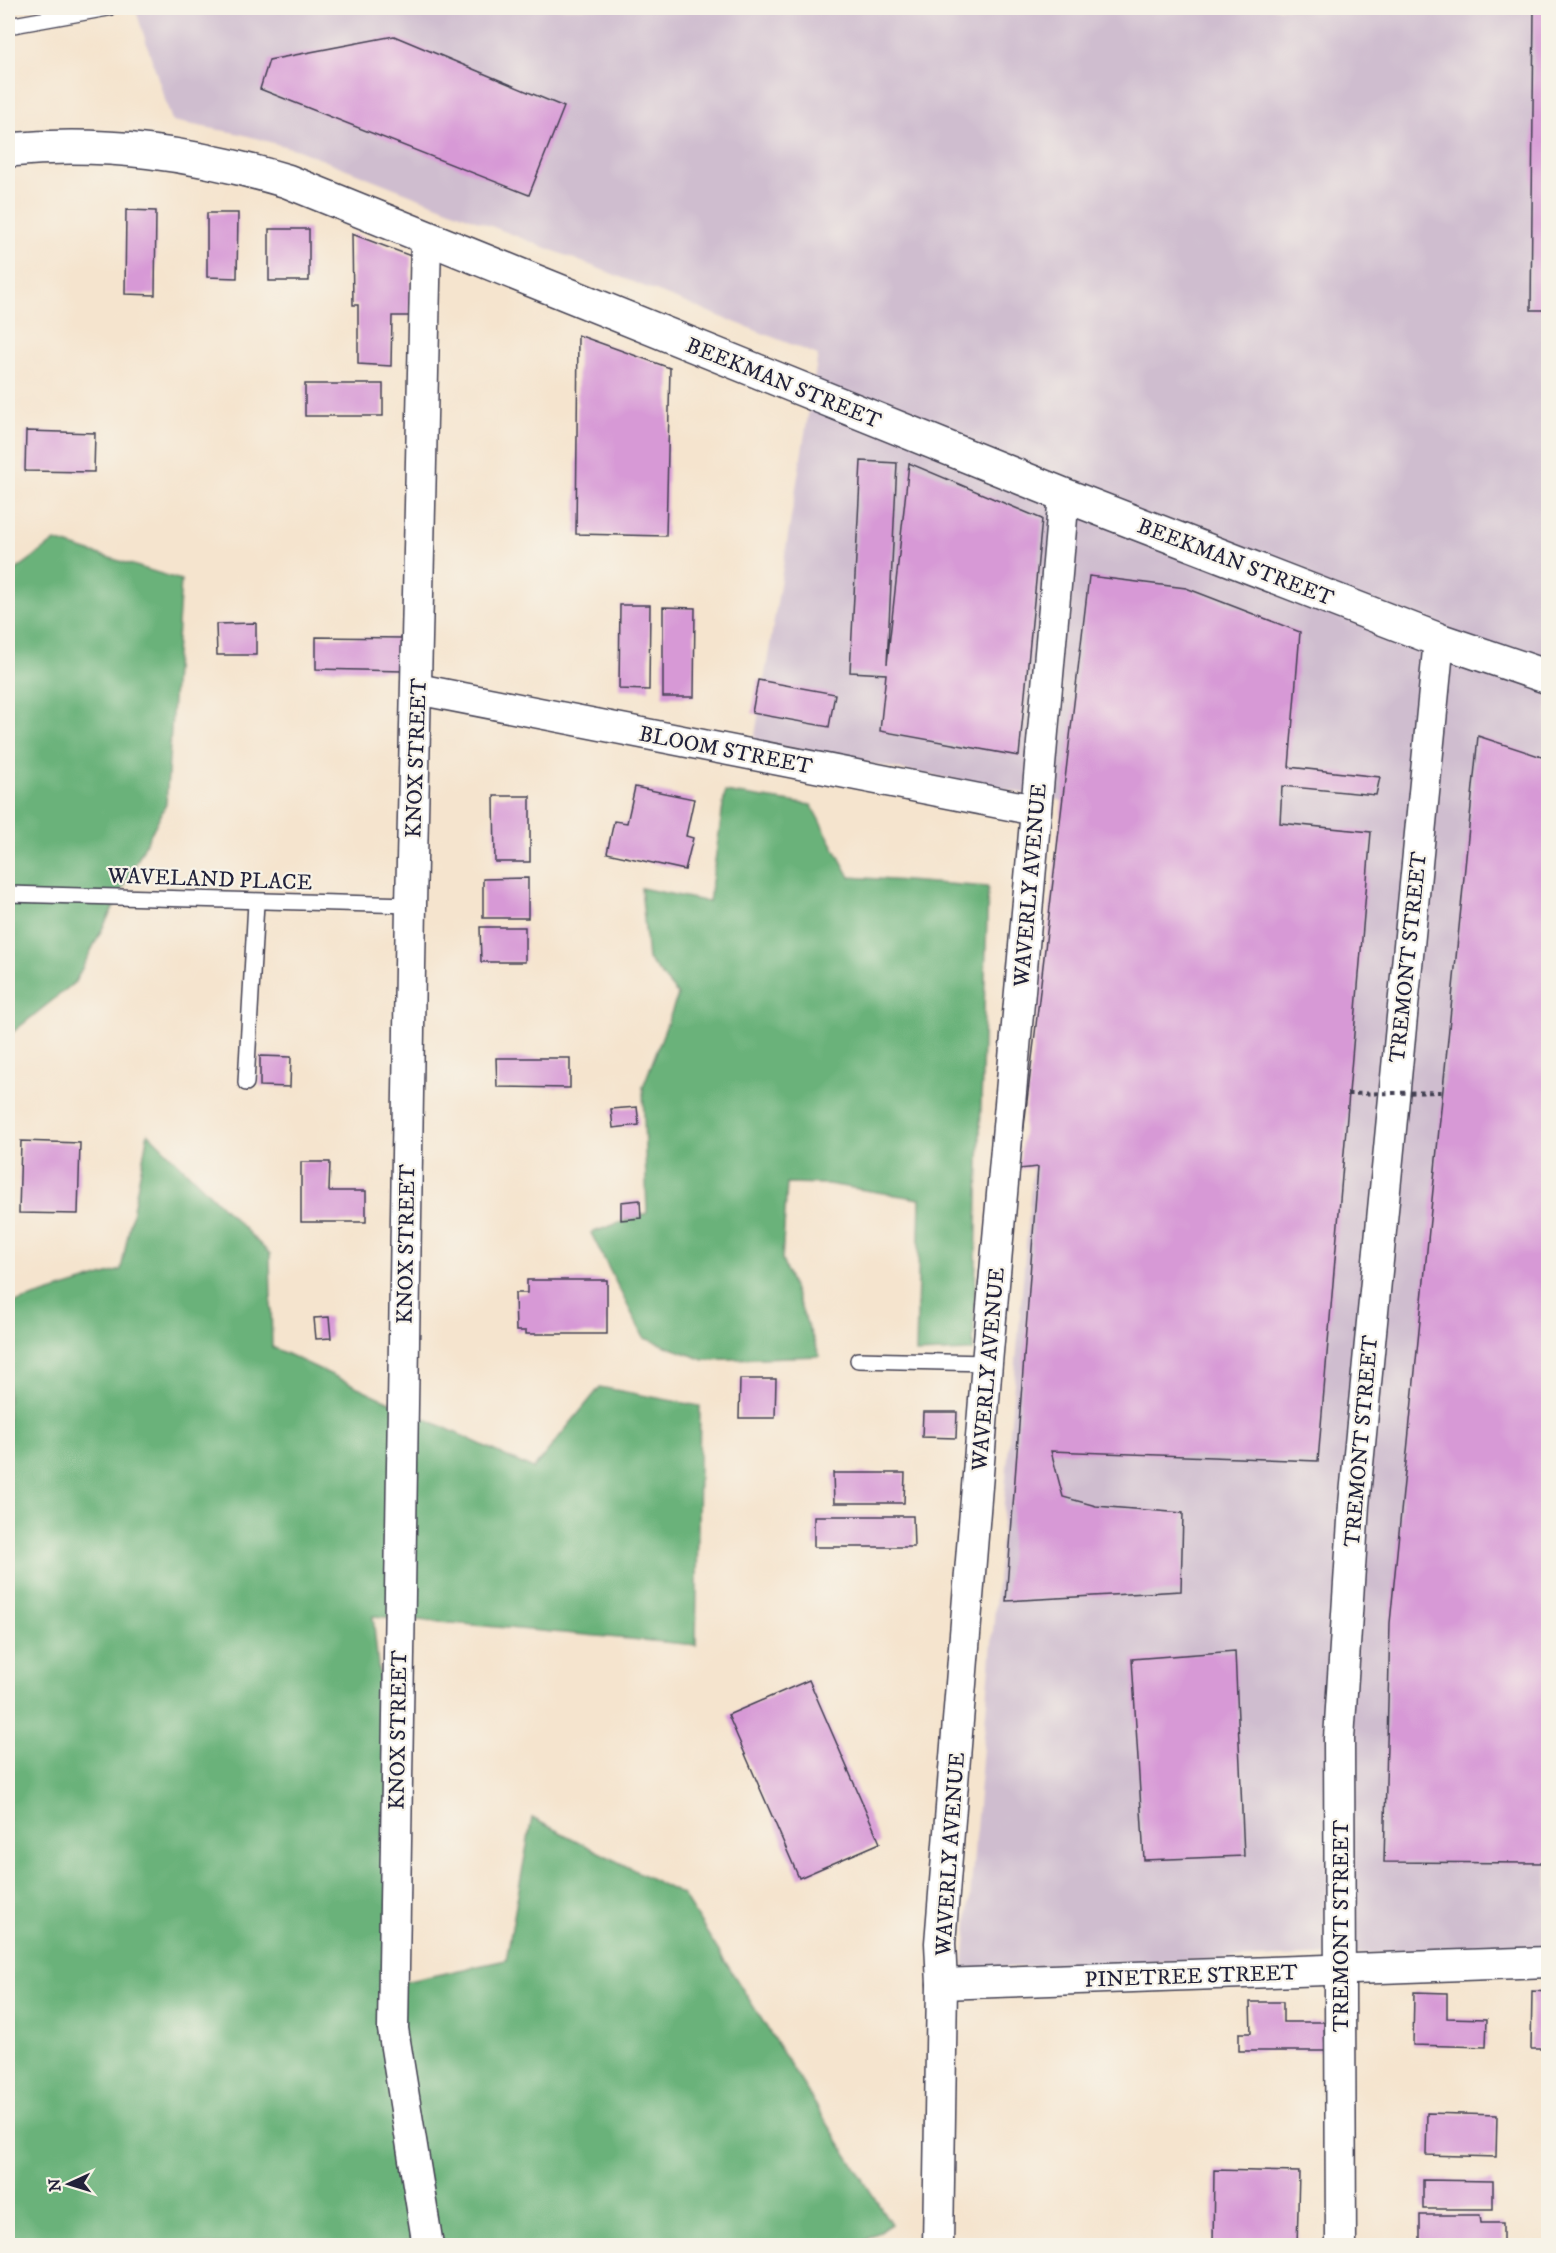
<svg xmlns="http://www.w3.org/2000/svg" width="1556" height="2253" font-family="'IM FELL DW Pica',serif">
<style>
.industrial{fill:#cfbdcf}
.forest{fill:#6ab27a;stroke:#466a5a;stroke-width:1.5}
.building{fill:#d799d6}
.lines{fill:none;stroke-linecap:round;stroke-linejoin:round}
.service-casing{stroke:#423f51;stroke-width:18}
.minor-casing{stroke:#423f51;stroke-width:33}
.secondary-casing{stroke:#423f51;stroke-width:36}
.service{stroke:#fff;stroke-width:15}
.minor{stroke:#fff;stroke-width:30}
.secondary{stroke:#fff;stroke-width:33}
.path-bridge{stroke:#423f51;stroke-width:4;stroke-dasharray:4.5 4.5;stroke-linecap:butt}
.labels{text-anchor:middle;stroke-width:4.5;stroke-linejoin:round;paint-order:stroke}
.street-label{font-size:22px;fill:#22223b;stroke:#f7f3e8}
</style>
<rect width="100%" height="100%" fill="#f7f3e8"/>
<filter id="ink" filterUnits="userSpaceOnUse"><feTurbulence type="fractalNoise" baseFrequency=".0167" numOctaves="2"/><feDisplacementMap in="SourceGraphic" scale="12" xChannelSelector="R" yChannelSelector="G"/><feConvolveMatrix kernelMatrix="1 2 1 2 8 2 1 2 1" color-interpolation-filters="sRGB"/></filter>
<filter id="wash" filterUnits="userSpaceOnUse"><feTurbulence type="fractalNoise" baseFrequency=".008" numOctaves="4" result="noise"/><feDisplacementMap in="SourceGraphic" scale="24" xChannelSelector="R" yChannelSelector="G"/><feGaussianBlur stdDeviation="1.35" result="paint"/><feColorMatrix in="noise" values="0 0 0 0 0 0 0 0 0 0 0 0 0 0 0 0 0 1.4 0 .05"/><feComposite in="paint" operator="in"/></filter>
<g filter="url(#wash)">
<rect width="100%" height="100%" fill="#f5e4ce"/>
<polygon class="industrial" points="135,8 1548,8 1548,1947 964,1969 1064,801 754,741 818,355 298,150 241,134 172,121"/>
<g class="forest">
<polygon points="55,541 181,580 166,804 75,982 8,1036 8,576"/>
<polygon points="725,792 811,805 850,877 988,887 973,1351 916,1353 920,1199 828,1184 787,1183 782,1260 820,1356 704,1360 644,1338 591,1233 647,1213 643,1087 678,995 648,959 641,888 709,902"/>
<polygon points="148,1133 270,1254 272,1347 533,1469 600,1387 700,1406 696,1645 373,1616 389,1776 399,1983 506,1960 532,1818 683,1895 891,2224 857,2246 8,2245 8,1305 121,1270"/>
</g>
<g id="blocks">
<g class="building">
<polygon points="1534,8 1548,8 1548,310 1531,310"/>
<polygon points="394,36 564,107 529,195 260,89 269,60"/>
<polygon points="126,210 156,211 155,295 125,294"/>
<polygon points="207,213 238,213 237,278 207,277"/>
<rect x="269" y="229" width="40" height="52"/>
<polygon points="352,234 411,256 410,316 392,316 391,366 358,364 358,305 353,305"/>
<polygon points="578,335 670,368 666,536 576,534"/>
<rect x="305" y="384" width="78" height="32"/>
<polygon points="26,431 95,433 94,472 25,471"/>
<polygon points="861,461 897,463 887,664 909,463 1042,519 1019,756 880,731 886,674 850,672"/>
<polygon points="1089,576 1186,588 1300,632 1289,767 1380,777 1376,795 1282,786 1280,823 1371,832 1318,1461 1051,1451 1063,1497 1096,1506 1183,1513 1181,1591 1006,1601 1038,1167 1019,1169"/>
<polygon points="620,605 650,605 649,690 619,689"/>
<polygon points="663,607 695,608 694,697 663,697"/>
<polygon points="256,623 256,655 217,655 216,624"/>
<polygon points="316,637 404,638 403,671 316,669"/>
<polygon points="758,680 835,694 829,727 752,713"/>
<polygon points="1478,736 1548,759 1548,1863 1384,1862 1390,1623"/>
<polygon points="635,787 694,799 686,836 693,838 685,870 607,853 614,821 627,823"/>
<polygon points="494,796 530,796 530,862 495,862"/>
<polygon points="528,878 528,918 483,918 483,879"/>
<polygon points="480,927 525,927 525,962 481,962"/>
<polygon points="260,1056 291,1057 290,1087 260,1086"/>
<polygon points="496,1058 570,1058 570,1088 497,1087"/>
<polygon points="637,1107 639,1125 613,1128 611,1109"/>
<polygon points="21,1141 80,1143 78,1214 19,1213"/>
<polygon points="301,1162 330,1162 329,1191 366,1191 366,1222 301,1222"/>
<polygon points="640,1200 641,1218 621,1220 621,1202"/>
<polygon points="527,1280 607,1280 607,1334 526,1334 526,1331 516,1331 515,1293 527,1293"/>
<polygon points="329,1317 331,1338 316,1339 314,1318"/>
<polygon points="740,1379 776,1379 775,1418 739,1418"/>
<polygon points="923,1412 957,1412 956,1438 922,1437"/>
<polygon points="833,1473 905,1473 904,1503 834,1503"/>
<polygon points="814,1516 913,1516 914,1547 814,1547"/>
<polygon points="1235,1651 1244,1856 1144,1860 1132,1659"/>
<polygon points="809,1680 880,1843 799,1878 728,1715"/>
<polygon points="1532,1991 1548,1992 1548,2049 1531,2049"/>
<polygon points="1414,1992 1447,1993 1447,2018 1487,2019 1486,2047 1413,2045"/>
<polygon points="1250,2002 1283,2002 1283,2022 1324,2022 1325,2051 1239,2051 1239,2033 1251,2033"/>
<polygon points="1427,2113 1497,2115 1496,2157 1426,2155"/>
<polygon points="1214,2170 1299,2172 1297,2246 1213,2245"/>
<polygon points="1423,2180 1493,2181 1493,2209 1423,2209"/>
<polygon points="1420,2215 1480,2215 1481,2223 1503,2223 1503,2244 1420,2245"/>
</g>
</g>
</g>
<g filter="url(#ink)">
<use href="#blocks" fill-opacity="0" stroke="#423f51" stroke-width="1.5"/>
<g class="lines">
<defs>
<g id="service">
<polyline points="8,26 108,8"/>
<polyline points="8,894 411,905"/>
<polyline points="246,1083 256,903"/>
<polyline points="858,1360 987,1363"/>
</g>
<g id="minor">
<polyline points="426,239 411,905 393,2029 428,2246"/>
<polyline points="417,689 1035,810"/>
<polyline points="942,1984 1548,1962"/>
<polyline points="938,2246 942,1984 940,1943 987,1363 1064,495"/>
<polyline points="1341,2246 1339,1739 1354,1505 1439,640"/>
</g>
<path id="secondary" d="M8,150C106,141 192,153 287,181L1064,495L1439,640L1548,677"/>
</defs>
<use href="#service" class="service-casing"/>
<use href="#minor" class="minor-casing"/>
<use href="#secondary" class="secondary-casing"/>
<use href="#service" class="service"/>
<use href="#minor" class="minor"/>
<use href="#secondary" class="secondary"/>
<polyline class="path-bridge" points="1347,1094 1442,1092"/>
</g>
</g>
<g class="labels">
<g class="street-label">
<text transform="translate(784 382) rotate(22)" y="8">BEEKMAN STREET</text>
<text transform="translate(1236 561) rotate(21)" y="8">BEEKMAN STREET</text>
<text transform="translate(726 749) rotate(11)" y="8">BLOOM STREET</text>
<text transform="translate(415 758) rotate(-88)" y="8">KNOX STREET</text>
<text transform="translate(210 878) rotate(2)" y="8">WAVELAND PLACE</text>
<text transform="translate(1029 885) rotate(-85)" y="8">WAVERLY AVENUE</text>
<text transform="translate(1407 957) rotate(-84)" y="8">TREMONT STREET</text>
<text transform="translate(405 1244) rotate(-89)" y="8">KNOX STREET</text>
<text transform="translate(987 1369) rotate(-85)" y="8">WAVERLY AVENUE</text>
<text transform="translate(1360 1441) rotate(-85)" y="8">TREMONT STREET</text>
<text transform="translate(397 1730) rotate(-89)" y="8">KNOX STREET</text>
<text transform="translate(949 1854) rotate(-86)" y="8">WAVERLY AVENUE</text>
<text transform="translate(1340 1926) rotate(-90)" y="8">TREMONT STREET</text>
<text transform="translate(1191 1975) rotate(-2)" y="8">PINETREE STREET</text>
</g>
</g>
<rect width="1556" height="2253" fill="none" stroke="#f7f3e8" stroke-width="30"/>
<g transform="translate(69 2184) rotate(266)" stroke="#f7f3e8" stroke-width="4.5" paint-order="stroke">
<path d="M0-4.5L10 22L0 15L-10 22Z" fill="#22223b"/>
<text y="-9" font-size="16" font-weight="bold" text-anchor="middle" fill="#22223b">N</text>
</g>
</svg>
